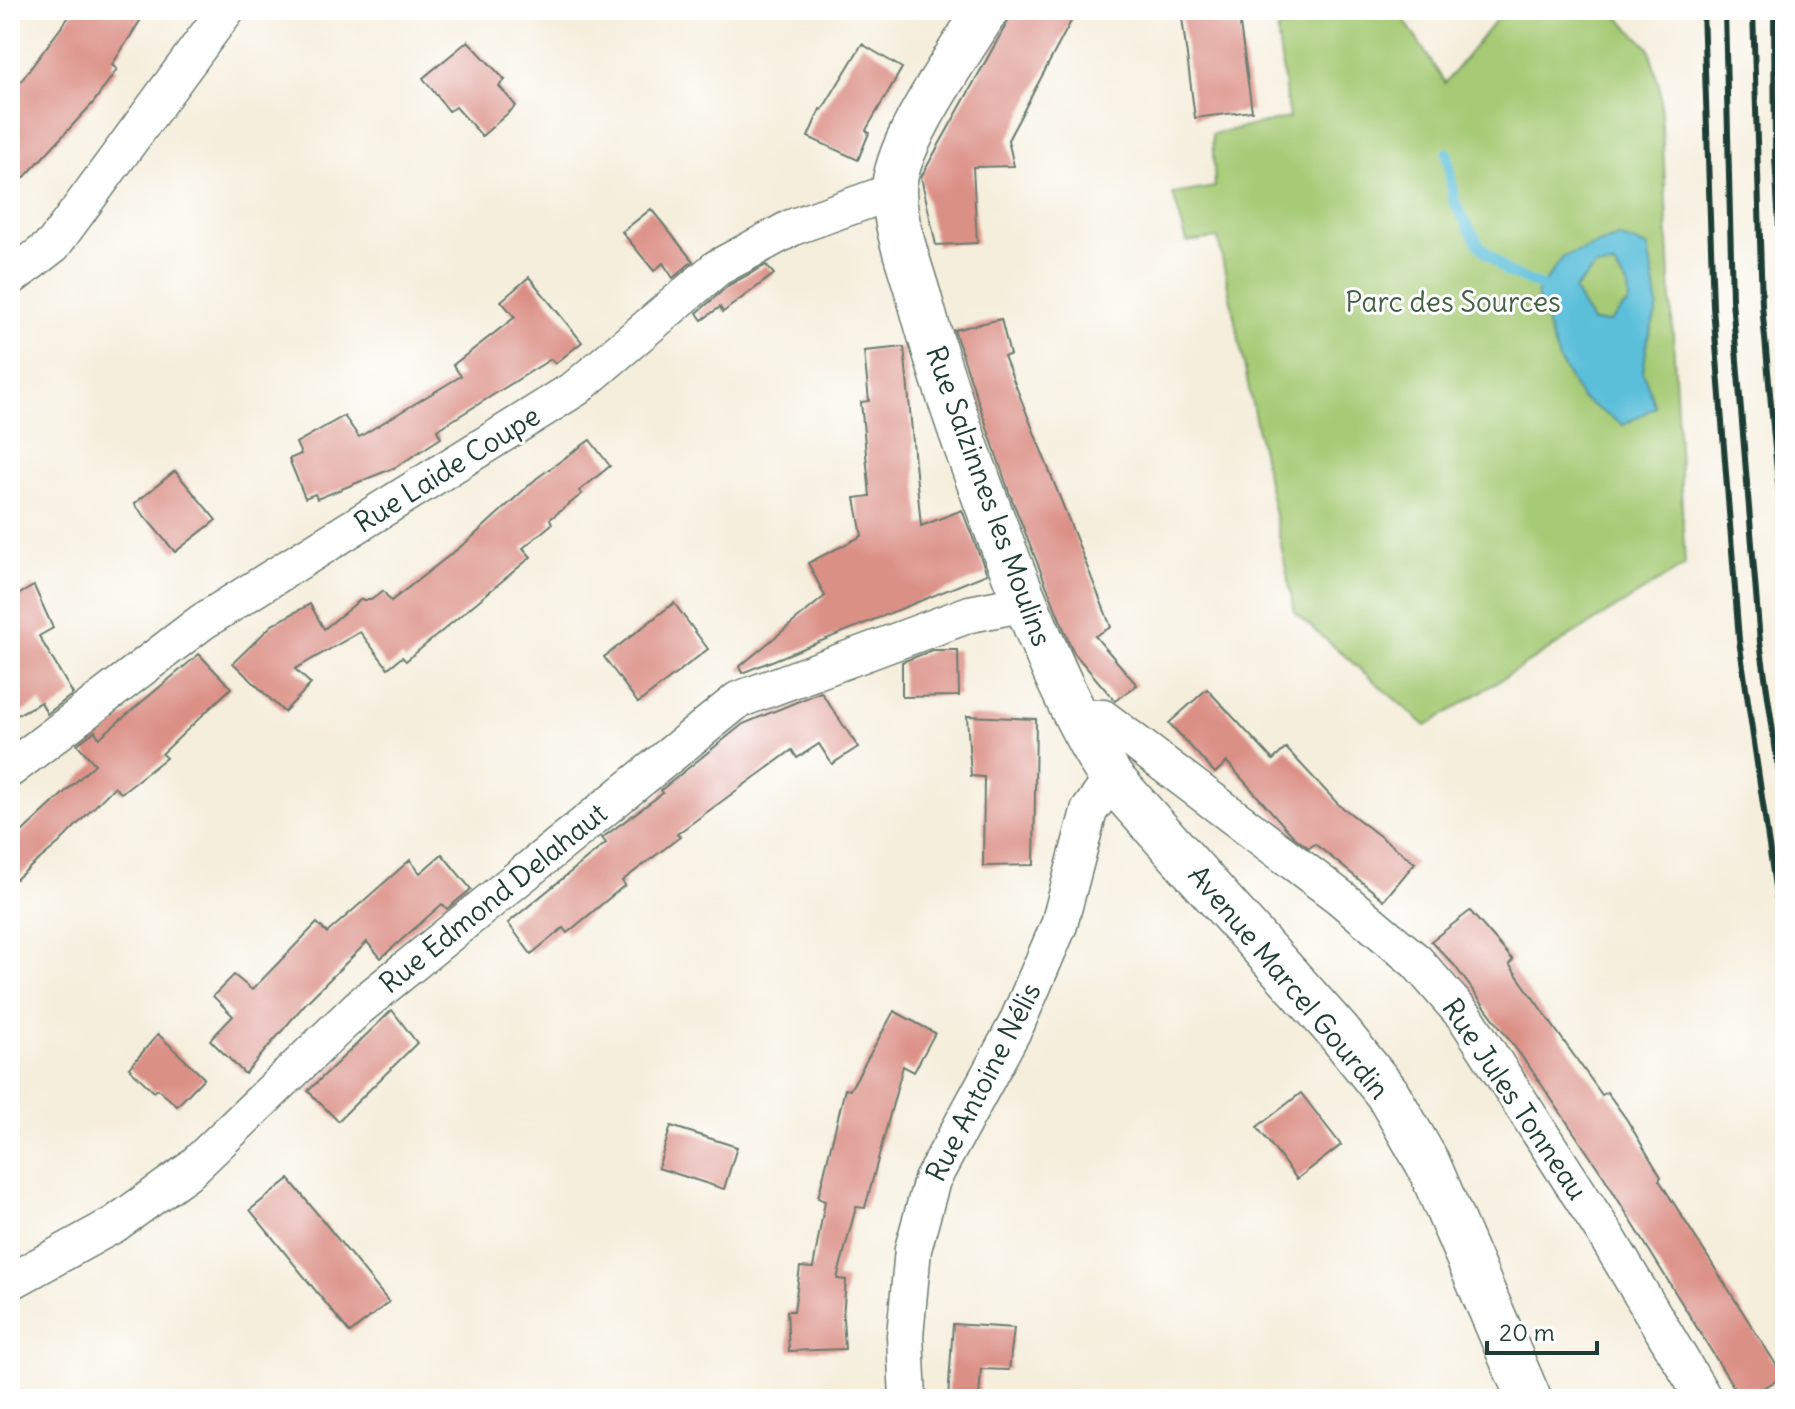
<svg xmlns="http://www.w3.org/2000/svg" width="1795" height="1409" font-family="Delius,sans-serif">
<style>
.green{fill:#a6ca74;stroke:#628454;stroke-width:2}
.water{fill:#5cbfda;stroke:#3e7e87;stroke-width:2;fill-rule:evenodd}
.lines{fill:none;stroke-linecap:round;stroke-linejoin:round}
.stream{stroke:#5cbfda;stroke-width:11}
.building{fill:#db9086}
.minor-casing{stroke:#6a7b6f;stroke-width:39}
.tertiary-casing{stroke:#6a7b6f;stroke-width:47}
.minor{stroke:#fff;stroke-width:36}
.tertiary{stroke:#fff;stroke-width:44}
.rail{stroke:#1f3d34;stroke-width:6}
.labels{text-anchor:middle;stroke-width:6;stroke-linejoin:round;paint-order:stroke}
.park-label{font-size:28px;fill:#416044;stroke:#fff}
.street-label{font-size:28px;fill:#1f3d34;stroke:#fff}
</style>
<rect width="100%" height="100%" fill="#fff"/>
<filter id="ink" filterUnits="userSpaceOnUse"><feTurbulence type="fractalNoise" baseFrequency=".0125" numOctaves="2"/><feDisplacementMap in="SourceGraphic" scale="16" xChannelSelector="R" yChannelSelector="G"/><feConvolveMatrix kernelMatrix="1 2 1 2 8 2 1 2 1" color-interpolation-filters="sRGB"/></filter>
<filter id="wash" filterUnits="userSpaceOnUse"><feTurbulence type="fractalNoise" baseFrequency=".006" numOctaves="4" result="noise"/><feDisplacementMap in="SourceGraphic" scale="32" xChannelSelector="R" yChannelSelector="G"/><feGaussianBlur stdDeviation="1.8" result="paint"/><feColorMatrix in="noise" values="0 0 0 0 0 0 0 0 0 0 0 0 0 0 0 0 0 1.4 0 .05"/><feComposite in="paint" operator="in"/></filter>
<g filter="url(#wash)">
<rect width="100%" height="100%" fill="#f5eedc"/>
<polygon class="green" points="1350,10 1398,10 1445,83 1504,10 1612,10 1649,48 1660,89 1685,565 1426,726 1295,613 1218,238 1187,242 1173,194 1215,187 1212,134 1289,118 1277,30"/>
<path class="water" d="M1618,237L1648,247L1658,307L1648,338L1643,372L1655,407L1623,425L1581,398L1559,360L1536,294L1563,257ZM1614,266L1628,287L1629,302L1610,322H1592L1574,290L1595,267Z"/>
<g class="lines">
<polyline class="stream" points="1447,153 1454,202 1479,245 1507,272 1541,286"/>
</g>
<g id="blocks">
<g class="building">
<polygon points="74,10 147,10 112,65 117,69 93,103 10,193 10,96"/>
<polygon points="1011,10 1077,10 1008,140 1014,166 973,167 977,243 936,245 921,177 1007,23"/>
<polygon points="1181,10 1238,10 1252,111 1195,118"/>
<polygon points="468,41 505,80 499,86 516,106 482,136 456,107 449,111 423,78"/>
<polygon points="862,44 902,68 866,130 869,133 858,160 808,137 820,109 822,110"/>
<polygon points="651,209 693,261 673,278 663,263 654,271 622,232"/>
<polygon points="766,265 774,274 723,312 720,307 702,320 697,313 729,285"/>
<polygon points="529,277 582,342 555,364 551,359 437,430 441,438 396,467 317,499 315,494 305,498 289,459 301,454 296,443 344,416 359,437 461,376 453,365 515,317 501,301"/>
<polygon points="1001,319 1010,355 1004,356 1111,627 1095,636 1137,685 1115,701 1074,653 1069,642 1009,492 954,330"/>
<polygon points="904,347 921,526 962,510 987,574 742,673 739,667 825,596 808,563 862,536 855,498 870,496 861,402 869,401 864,351"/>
<polygon points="590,440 610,466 579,491 582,494 550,519 552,524 523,548 531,557 406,661 402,657 388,668 360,632 295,669 311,684 284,712 233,663 272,625 310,604 324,629 360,600 371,600 383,591 391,601 469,540 537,478"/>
<polygon points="175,471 216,520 175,552 134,504"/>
<polygon points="10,585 16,596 34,586 53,628 39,636 73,694 47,714 41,702 10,719"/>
<polygon points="674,603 708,649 638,703 604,657"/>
<polygon points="933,650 958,650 959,696 902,697 902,662"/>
<polygon points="199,654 231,688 162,754 166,758 121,793 114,787 59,843 10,884 10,843 95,764 77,744 95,731 99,738"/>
<polygon points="1207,689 1273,760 1286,748 1338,804 1415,863 1384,900 1315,844 1309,848 1293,836 1227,762 1215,773 1169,723"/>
<polygon points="821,692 858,747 832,764 819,744 797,758 792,750 677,834 680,837 622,881 625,885 567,933 563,928 531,954 508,923 606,843 602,838 663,793 661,790 743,724"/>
<polygon points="967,716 1036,719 1034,865 983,866 984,777 971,776"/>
<polygon points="442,854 471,889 447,909 442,904 381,958 367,942 305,1004 245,1074 210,1040 233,1016 213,996 234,975 252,990 317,923 327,933 410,860 420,873"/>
<polygon points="1470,911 1513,960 1509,964 1602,1095 1607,1092 1627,1120 1661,1177 1659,1180 1784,1377 1741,1399 1604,1177 1531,1069 1454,965 1431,941"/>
<polygon points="392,1010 417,1043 338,1121 308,1091"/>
<polygon points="894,1011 935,1033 914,1072 903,1066 865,1208 856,1207 837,1279 846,1280 843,1318 845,1349 789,1351 787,1311 794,1311 800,1267 813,1268 825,1201 818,1198 845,1089 850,1090"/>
<polygon points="158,1034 204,1078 177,1106 158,1089 154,1092 129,1068"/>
<polygon points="1301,1093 1341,1145 1297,1179 1257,1127"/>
<polygon points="671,1126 737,1147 724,1189 658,1168"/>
<polygon points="289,1179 389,1302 350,1333 250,1210"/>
<polygon points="953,1324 1014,1328 1009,1370 981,1369 979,1399 948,1399"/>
</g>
</g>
</g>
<g filter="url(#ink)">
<use href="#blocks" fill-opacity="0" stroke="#6a7b6f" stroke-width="2"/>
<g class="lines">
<defs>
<g id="minor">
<polyline points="10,278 53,245 226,10"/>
<polyline points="1076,717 1103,718 1341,898 1417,962 1466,1018 1607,1237 1704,1399"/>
<polyline points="10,769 202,622 576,388 717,268 793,227 894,191"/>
<polyline points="10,1282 115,1224 190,1170 358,1008 738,700 970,614 1026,603"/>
<polyline points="908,1399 905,1336 913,1249 932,1180 1016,1025 1059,925 1089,811 1112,779"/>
</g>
<path id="tertiary" d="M986,10C961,52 893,145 894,192C895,229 911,268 921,304C946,396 978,483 1013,572C1042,643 1070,714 1112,779L1339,1033L1387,1093L1428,1164L1529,1399"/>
</defs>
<use href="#minor" class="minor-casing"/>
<use href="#tertiary" class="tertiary-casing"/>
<use href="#minor" class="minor"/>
<use href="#tertiary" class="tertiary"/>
<g class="rail">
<polyline points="1703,10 1713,307 1739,640 1785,955"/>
<polyline points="1725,10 1732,300 1760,642 1785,814"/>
<polyline points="1753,10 1762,305 1785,559"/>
<polyline points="1774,10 1775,156 1785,336"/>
</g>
</g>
</g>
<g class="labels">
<g class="park-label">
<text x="1453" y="312">Parc des Sources</text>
</g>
<g class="street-label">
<text transform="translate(447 469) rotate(-32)" y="10">Rue Laide Coupe</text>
<text transform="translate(989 496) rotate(70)" y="10">Rue Salzinnes les Moulins</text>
<text transform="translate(493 898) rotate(-39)" y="10">Rue Edmond Delahaut</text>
<text transform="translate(1289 982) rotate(50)" y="10">Avenue Marcel Gourdin</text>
<text transform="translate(983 1082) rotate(-63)" y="10">Rue Antoine Nélis</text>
<text transform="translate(1515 1099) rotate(56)" y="10">Rue Jules Tonneau</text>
</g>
</g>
<rect width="1795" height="1409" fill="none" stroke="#fff" stroke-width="40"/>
<path d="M1487 1341v12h110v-12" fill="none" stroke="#1f3d34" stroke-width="4"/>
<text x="1499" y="1341" font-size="24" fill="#1f3d34" stroke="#ffffff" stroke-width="6" paint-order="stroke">20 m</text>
</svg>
